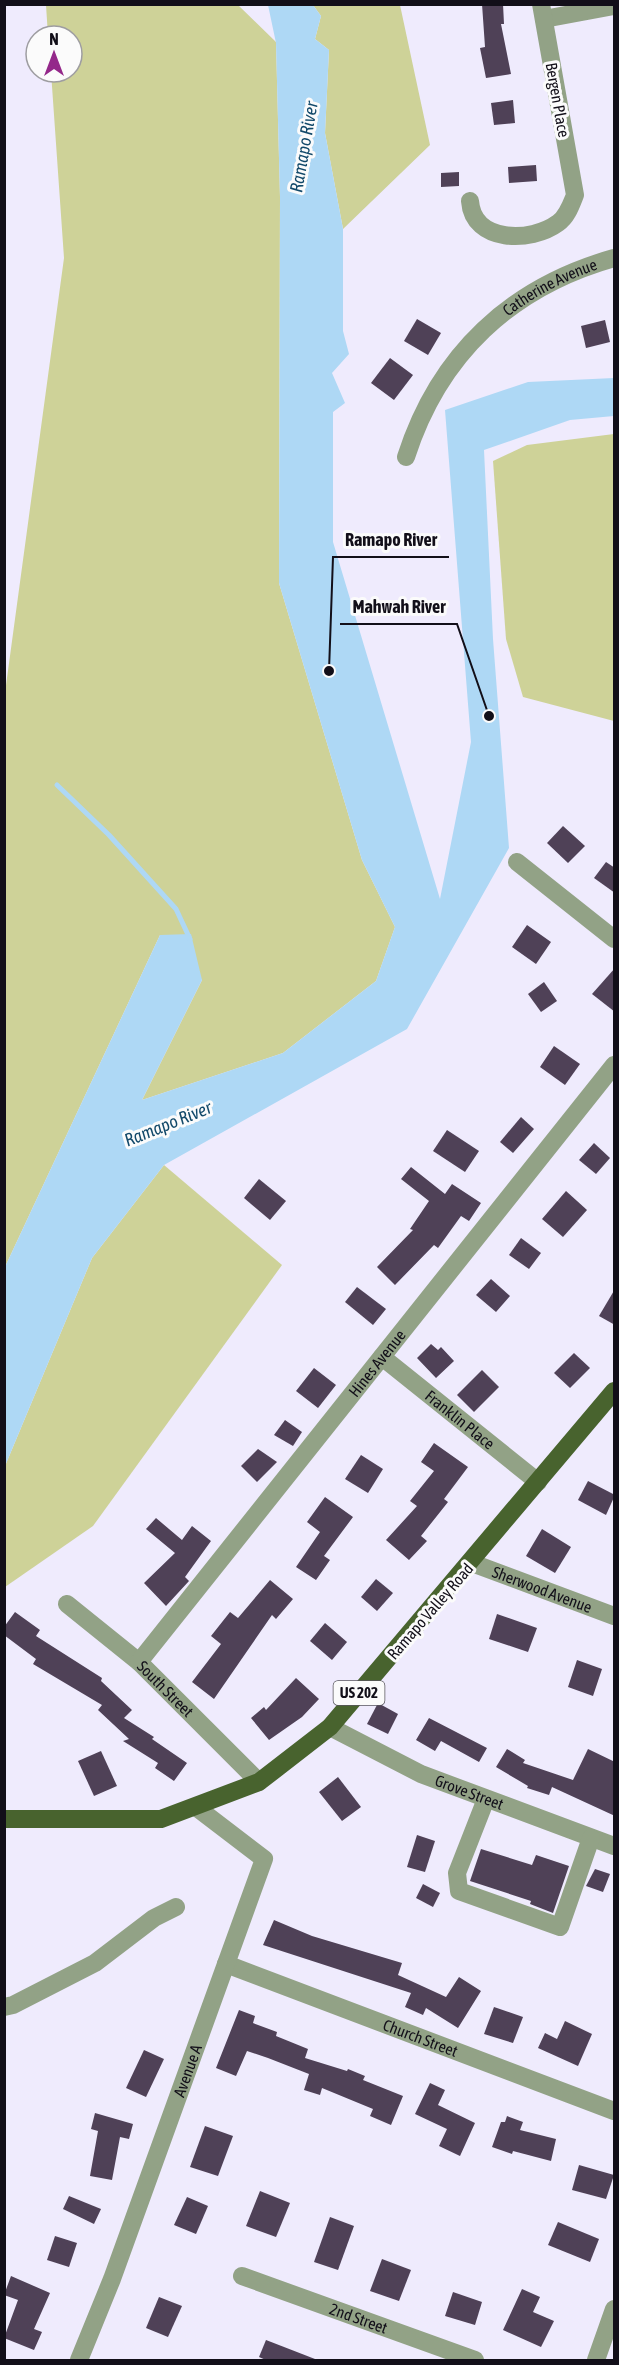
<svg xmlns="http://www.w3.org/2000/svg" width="619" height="2365" font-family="'Asap Condensed',sans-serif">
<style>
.green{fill:#ced298}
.water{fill:#aed8f5}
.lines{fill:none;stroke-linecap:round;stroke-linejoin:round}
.stream{stroke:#aed8f5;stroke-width:5}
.building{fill:#4f4157}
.minor{stroke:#92a286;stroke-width:18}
.major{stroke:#48632e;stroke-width:18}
.labels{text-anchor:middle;stroke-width:6;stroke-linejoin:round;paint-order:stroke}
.shield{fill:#fbfbfb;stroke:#58565d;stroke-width:1.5}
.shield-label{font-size:15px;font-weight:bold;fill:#120f19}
.street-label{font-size:16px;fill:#120f19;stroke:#fbfbfb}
.water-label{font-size:18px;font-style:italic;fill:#12496a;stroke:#fbfbfb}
.leader{fill:none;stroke:#120f19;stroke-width:2}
.callout-dot{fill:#120f19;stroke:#fbfbfb;stroke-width:2}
.callout-label{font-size:18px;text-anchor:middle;font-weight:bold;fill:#120f19;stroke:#fbfbfb;stroke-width:6;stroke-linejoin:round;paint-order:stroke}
</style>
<rect width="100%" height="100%" fill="#efebfd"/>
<g class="green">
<polygon points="46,5 238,5 276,42 280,197 279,583 362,860 395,927 376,981 283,1053 142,1100 202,980 160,935 5,1267 4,700 64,258 51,72 72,72 72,36 48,36"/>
<polygon points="313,5 400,5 430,145 343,229 325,133 329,50 315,39 321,16"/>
<polygon points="614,434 614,721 523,697 506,639 493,461 527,445"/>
<polygon points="164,1165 282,1265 93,1526 5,1587 5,1466 92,1258"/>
</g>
<polygon class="water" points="268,5 313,5 321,16 315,39 329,50 325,133 343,229 343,331 349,354 332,373 345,403 333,412 333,542 440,899 471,742 445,410 528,382 614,378 614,416 570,420 484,450 493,639 509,848 407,1029 164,1165 92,1258 5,1466 5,1267 160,935 191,934 202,980 142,1100 283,1053 376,981 395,927 362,860 279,583 280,197 276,43"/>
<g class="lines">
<polyline class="stream" points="57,785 109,835 176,909 190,939"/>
</g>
<g class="building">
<polygon points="482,4 503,4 504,24 501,24 511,74 486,78 480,48 485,47"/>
<polygon points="513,100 515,123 494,125 491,103"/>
<polygon points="536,165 537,181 509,183 508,167"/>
<polygon points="459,172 459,186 441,187 441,173"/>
<polygon points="417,319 441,333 428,355 404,341"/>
<polygon points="605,320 610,342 586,348 581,326"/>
<polygon points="390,358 413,375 394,400 371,383"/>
<polygon points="563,826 585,846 568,863 547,843"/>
<polygon points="606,862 615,868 615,893 594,878"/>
<polygon points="527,925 551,942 536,964 512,947"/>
<polygon points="615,968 615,1012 592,994"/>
<polygon points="544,982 557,1001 541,1012 528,994"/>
<polygon points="554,1046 580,1064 565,1085 540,1067"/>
<polygon points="521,1117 534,1129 513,1153 500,1142"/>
<polygon points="447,1130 479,1151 465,1172 433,1151"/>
<polygon points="594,1143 610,1158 596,1174 579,1160"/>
<polygon points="411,1167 445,1194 452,1184 481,1203 469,1221 461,1216 438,1248 434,1245 395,1285 377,1267 413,1230 410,1229 429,1201 401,1179"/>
<polygon points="259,1179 286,1201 270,1220 244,1198"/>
<polygon points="566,1191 587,1210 563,1237 542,1219"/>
<polygon points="521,1238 541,1253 529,1269 509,1255"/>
<polygon points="491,1279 510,1296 496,1312 476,1295"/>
<polygon points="357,1287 386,1309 373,1325 345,1302"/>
<polygon points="615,1289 615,1325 599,1316"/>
<polygon points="431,1344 438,1350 441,1347 454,1361 436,1378 417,1358"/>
<polygon points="574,1353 590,1368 570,1388 554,1373"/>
<polygon points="314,1368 336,1385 318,1408 296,1391"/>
<polygon points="482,1370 499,1387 474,1412 457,1395"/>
<polygon points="285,1420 302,1432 293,1446 274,1435"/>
<polygon points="434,1443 468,1467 444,1499 448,1502 421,1536 427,1541 409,1560 386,1540 417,1506 410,1501 434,1471 421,1462"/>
<polygon points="258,1449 277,1462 257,1482 241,1466"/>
<polygon points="361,1455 383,1469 368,1493 345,1479"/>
<polygon points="588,1481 615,1495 606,1515 578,1500"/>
<polygon points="325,1497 353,1517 324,1556 330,1560 316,1580 296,1567 320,1532 307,1522"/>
<polygon points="156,1518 182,1540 192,1526 211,1541 185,1577 189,1581 166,1606 144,1583 175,1553 146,1529"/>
<polygon points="542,1529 571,1547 555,1573 526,1556"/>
<polygon points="376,1579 393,1593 377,1611 361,1597"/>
<polygon points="270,1580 293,1599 276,1619 272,1615 214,1699 192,1682 221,1644 211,1636 230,1612 238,1618"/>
<polygon points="15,1612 40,1630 36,1636 102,1678 101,1681 132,1710 124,1718 154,1737 152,1739 187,1763 174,1781 155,1768 158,1763 123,1741 129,1739 98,1710 102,1705 33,1664 36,1659 4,1635 4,1627"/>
<polygon points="497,1614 537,1628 528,1652 489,1639"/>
<polygon points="325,1623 347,1642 332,1660 310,1641"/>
<polygon points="577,1660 602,1669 593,1696 568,1687"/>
<polygon points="296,1678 319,1699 302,1717 269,1740 251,1718 264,1707 266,1710"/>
<polygon points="378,1703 398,1714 388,1734 367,1724"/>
<polygon points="429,1718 487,1748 479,1762 441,1741 435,1751 416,1740"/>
<polygon points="507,1749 525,1760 523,1763 573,1780 588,1749 615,1762 615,1816 552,1787 549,1795 527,1788 528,1786 496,1767"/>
<polygon points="101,1751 117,1786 94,1796 78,1761"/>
<polygon points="338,1777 361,1807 342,1821 319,1792"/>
<polygon points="417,1835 435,1841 425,1872 407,1867"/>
<polygon points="481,1849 532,1865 536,1855 569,1866 553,1913 530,1904 531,1901 470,1881"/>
<polygon points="595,1869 610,1874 603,1892 586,1886"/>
<polygon points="423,1884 440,1893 433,1907 416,1898"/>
<polygon points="274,1920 312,1936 402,1963 398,1975 446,1997 459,1977 481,1991 458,2028 426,2008 423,2015 405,2007 411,1993 263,1945"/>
<polygon points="494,2007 523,2017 513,2043 484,2034"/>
<polygon points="239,2010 255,2016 253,2023 277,2032 276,2036 308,2049 305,2058 347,2071 348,2069 365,2076 363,2080 403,2096 391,2125 370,2116 373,2109 322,2088 320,2095 304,2090 309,2074 268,2058 247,2051 236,2076 216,2068"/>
<polygon points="565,2021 592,2034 578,2066 538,2048 545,2033 557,2039"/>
<polygon points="144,2050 164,2059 146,2097 126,2088"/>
<polygon points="430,2083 445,2090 438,2105 475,2123 460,2156 439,2146 447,2129 415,2114"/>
<polygon points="95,2113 133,2124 129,2139 120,2137 112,2180 90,2176 98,2131 91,2129"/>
<polygon points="507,2116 523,2122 520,2130 556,2139 551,2161 513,2151 512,2154 492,2147 501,2122 505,2122"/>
<polygon points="205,2126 233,2136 218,2176 190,2167"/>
<polygon points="579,2165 614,2175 606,2199 572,2190"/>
<polygon points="260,2191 290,2203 276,2237 246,2226"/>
<polygon points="69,2196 101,2209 94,2224 63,2209"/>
<polygon points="187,2197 208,2206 196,2234 174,2225"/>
<polygon points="330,2217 354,2226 338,2270 314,2262"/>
<polygon points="558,2222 599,2239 590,2262 548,2245"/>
<polygon points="55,2236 77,2243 69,2267 47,2260"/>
<polygon points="382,2259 411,2270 399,2301 370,2291"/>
<polygon points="11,2276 50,2293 34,2329 42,2332 34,2350 4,2338 18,2300 4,2295"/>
<polygon points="522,2289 540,2297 533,2312 554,2321 541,2347 503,2330"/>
<polygon points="453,2292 482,2302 475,2325 445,2316"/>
<polygon points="159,2297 182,2306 168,2337 146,2328"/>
<polygon points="266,2340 315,2359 315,2361 268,2361 259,2357"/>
</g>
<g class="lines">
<g class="minor">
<polyline points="544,19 614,6"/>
<path d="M470,201C473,243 531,243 558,223C567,217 571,205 575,195L541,4"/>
<path id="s1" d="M406,457C439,354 511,287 614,258"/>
<polyline points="517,862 614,939"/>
<path id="s2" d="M382,1357L538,1482"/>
<path id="s3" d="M472,1563L614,1616"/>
<path id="s4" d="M67,1604L139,1662L259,1782"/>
<path id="s5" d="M139,1662L614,1065"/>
<path id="s6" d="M330,1727L421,1774L614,1846"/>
<polyline points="486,1799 457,1873 459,1891 560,1927 591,1838"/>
<path id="s7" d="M226,1964L614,2111"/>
<polyline points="4,2007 13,2005 95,1963 154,1918 176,1907"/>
<path id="s8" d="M242,2276L475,2360"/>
<path id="s9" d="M79,2360L112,2279L264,1859L196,1807"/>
<polyline points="596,2360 614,2309"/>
</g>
<polyline class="major" points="4,1819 161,1819 259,1782 330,1727 614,1391"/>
</g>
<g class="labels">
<rect class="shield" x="333.5" y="1681" width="51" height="24" rx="4.5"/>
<g class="shield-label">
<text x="359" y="1698">US 202</text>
</g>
<g class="street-label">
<text transform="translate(558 100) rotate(80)" y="6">Bergen Place</text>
<text dy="6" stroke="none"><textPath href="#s1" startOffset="230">Catherine Avenue</textPath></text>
<text dy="6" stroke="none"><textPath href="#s5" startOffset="382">Hines Avenue</textPath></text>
<text dy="6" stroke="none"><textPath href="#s2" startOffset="100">Franklin Place</textPath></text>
<text dy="6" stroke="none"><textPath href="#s3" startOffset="75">Sherwood Avenue</textPath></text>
<text transform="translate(430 1611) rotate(-49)" y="6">Ramapo Valley Road</text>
<text dy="6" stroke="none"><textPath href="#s4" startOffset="130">South Street</textPath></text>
<text dy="6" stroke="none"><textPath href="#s6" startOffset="154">Grove Street</textPath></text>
<text dy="6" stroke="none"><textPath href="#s7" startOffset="208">Church Street</textPath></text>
<text dy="6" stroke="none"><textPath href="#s9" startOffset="309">Avenue A</textPath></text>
<text dy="6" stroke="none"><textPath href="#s8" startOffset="124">2nd Street</textPath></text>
</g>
<g class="water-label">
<text transform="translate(304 147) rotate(-80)" y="6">Ramapo River</text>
<text transform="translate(168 1124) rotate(-22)" y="6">Ramapo River</text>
</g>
</g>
<path class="leader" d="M329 671L333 557H449M489 716L457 624H340"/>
<g class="callout-dot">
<circle cx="329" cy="671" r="6"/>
<circle cx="489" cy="716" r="6"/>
</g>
<g class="callout-label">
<text x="391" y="546">Ramapo River</text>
<text x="399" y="613">Mahwah River</text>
</g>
<rect width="619" height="2365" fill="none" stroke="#120f19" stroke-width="12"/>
<g transform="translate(54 54)"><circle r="28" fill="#fbfbfb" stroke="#9e9da1" stroke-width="1.5"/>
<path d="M0-4.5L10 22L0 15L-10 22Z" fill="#94288a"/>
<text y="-9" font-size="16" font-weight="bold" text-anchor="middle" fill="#120f19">N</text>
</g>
</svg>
